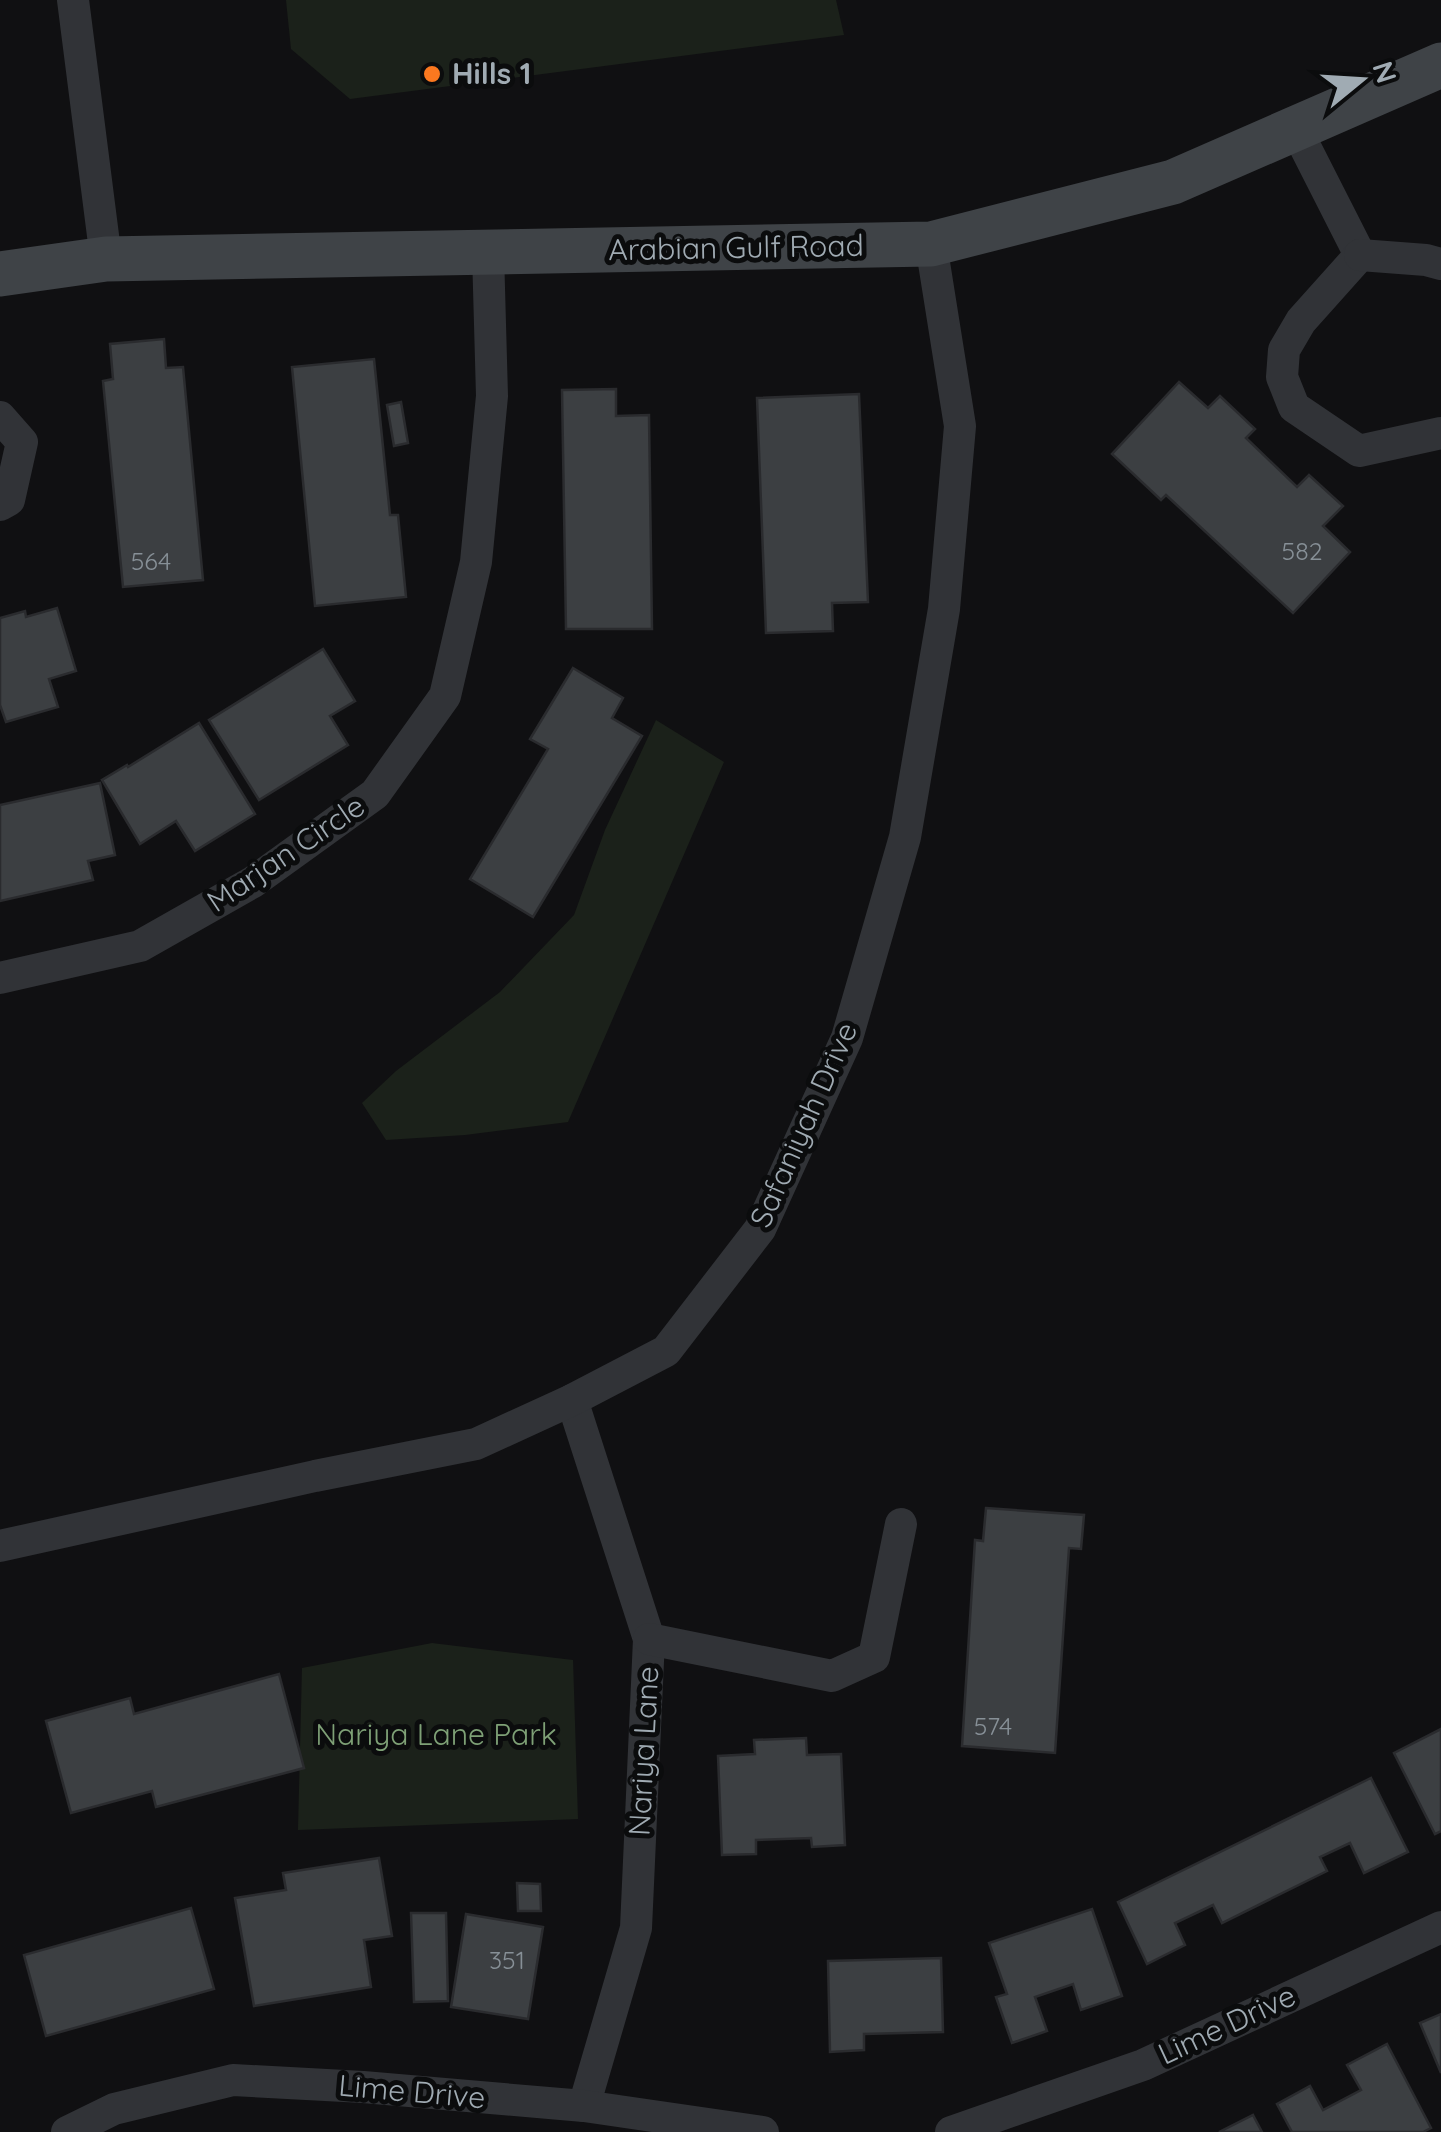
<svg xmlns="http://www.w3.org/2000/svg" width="1441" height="2132" font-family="Quicksand,sans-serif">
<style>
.green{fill:#1b211a}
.building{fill:#3c3f42;stroke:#2a2b2e;stroke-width:2.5}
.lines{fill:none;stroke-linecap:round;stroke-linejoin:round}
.minor{stroke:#313337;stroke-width:32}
.secondary{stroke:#3f4347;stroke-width:45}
.poi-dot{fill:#fb781f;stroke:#0b0c0d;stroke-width:4}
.labels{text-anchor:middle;stroke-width:10;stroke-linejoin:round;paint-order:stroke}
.number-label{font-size:25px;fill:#879097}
.poi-label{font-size:30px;font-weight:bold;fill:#a0abb3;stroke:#0b0c0d;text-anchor:start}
.street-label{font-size:30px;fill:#a0abb3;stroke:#0b0c0d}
.park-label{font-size:30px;fill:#7ea076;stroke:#0b0c0d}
</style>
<rect width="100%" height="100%" fill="#101012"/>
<g class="green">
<polygon points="286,0 836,0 844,35 350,99 291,49"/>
<polygon points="656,720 724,762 568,1122 465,1135 386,1140 362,1103 396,1071 500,992 574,915 605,830"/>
<polygon points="432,1643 573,1660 578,1819 298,1830 302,1668"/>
</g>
<g class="building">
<polygon points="164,339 166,368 183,367 203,580 123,587 103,381 113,379 110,344"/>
<polygon points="374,359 390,515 398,515 406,597 315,606 292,367"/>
<polygon points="1179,382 1208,408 1220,396 1255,429 1246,438 1297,487 1309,475 1343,506 1323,526 1350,552 1293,613 1166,495 1161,500 1112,454"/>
<polygon points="616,389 616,416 649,415 652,629 566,629 562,390"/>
<polygon points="859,394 868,602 832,603 833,631 766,633 757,398"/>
<polygon points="401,402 408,443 394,446 387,405"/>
<polygon points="57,608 76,671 49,679 58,707 6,722 0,705 0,618 25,611 26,617"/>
<polygon points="323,649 355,701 330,716 348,745 259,800 209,720"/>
<polygon points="573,668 623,698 612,718 642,736 533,917 470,879 548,749 530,739"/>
<polygon points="199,723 255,814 195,851 176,821 140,844 102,780 127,765 128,767"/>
<polygon points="100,783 115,855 88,861 93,880 0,901 0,805"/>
<polygon points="986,1508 1084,1515 1081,1549 1069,1548 1055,1753 962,1746 975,1540 983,1541"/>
<polygon points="279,1674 304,1768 156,1807 152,1791 71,1813 46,1721 130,1698 134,1714"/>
<polygon points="1441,1729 1441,1831 1435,1834 1394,1753"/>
<polygon points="806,1738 807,1755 841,1754 845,1845 812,1847 811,1838 756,1840 756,1854 722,1855 718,1756 755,1754 754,1740"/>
<polygon points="1371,1778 1408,1852 1364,1873 1350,1843 1320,1857 1327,1871 1222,1923 1213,1905 1175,1923 1185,1945 1147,1964 1118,1902"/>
<polygon points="379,1858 392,1936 364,1940 371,1987 254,2006 235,1898 286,1890 283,1873"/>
<polygon points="517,1883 540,1884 541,1911 518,1911"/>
<polygon points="191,1908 214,1989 46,2036 24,1955"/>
<polygon points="1092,1909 1122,1996 1081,2010 1073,1984 1035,1997 1047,2031 1012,2043 996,1997 1007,1994 989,1943"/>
<polygon points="411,1913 446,1913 448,2001 414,2002"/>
<polygon points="466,1914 543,1927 528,2019 451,2007"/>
<polygon points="941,1958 943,2032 864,2034 864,2050 830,2052 828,1961"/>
<polygon points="1441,2014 1441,2073 1420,2023"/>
<polygon points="1387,2044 1431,2128 1423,2132 1292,2132 1277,2104 1310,2086 1323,2110 1361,2090 1347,2065"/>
<polygon points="1253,2115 1262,2132 1219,2132"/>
</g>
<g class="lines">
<g class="minor">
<polyline points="73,0 106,259"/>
<polyline points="1296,129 1360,255"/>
<polyline points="1360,255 1301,321 1284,350 1282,377 1294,407 1359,451 1441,433"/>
<polyline points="1360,255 1426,260 1441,264"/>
<polyline points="0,417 22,442 9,500 0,505"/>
<polyline points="0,978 140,946 253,882 375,794 445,696 476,562 492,396 488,252"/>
<polyline points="572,1400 649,1639 636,1928 584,2106"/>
<polyline points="0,1546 315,1476 476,1444 572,1400 666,1351 760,1229 847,1038 905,837 944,609 960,426 931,244"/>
<polyline points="649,1639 832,1676 874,1657 901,1524"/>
<polyline points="67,2132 114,2109 233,2080 363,2087 584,2106 763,2132"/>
<polyline points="951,2132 1143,2065 1441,1927"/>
</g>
<polyline class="secondary" points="0,274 106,259 931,244 1173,182 1441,65"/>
</g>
<circle class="poi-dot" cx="432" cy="74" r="10"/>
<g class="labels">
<g class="number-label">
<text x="1302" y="560">582</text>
<text x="151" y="570">564</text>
<text x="993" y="1735">574</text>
<text x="507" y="1969">351</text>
</g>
<g class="poi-label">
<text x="452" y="84">Hills 1</text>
</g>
<g class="street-label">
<text transform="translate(736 248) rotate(-1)" y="10">Arabian Gulf Road</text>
<text transform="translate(286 854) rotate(-34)" y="10">Marjan Circle</text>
<text transform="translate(804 1125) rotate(-66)" y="10">Safaniyah Drive</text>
<text transform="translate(644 1751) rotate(-87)" y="10">Nariya Lane</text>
<text transform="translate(1227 2025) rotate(-25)" y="10">Lime Drive</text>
<text transform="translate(412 2092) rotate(5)" y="10">Lime Drive</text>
</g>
<g class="park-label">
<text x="436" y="1745">Nariya Lane Park</text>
</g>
</g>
<g transform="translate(1361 80) rotate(72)" stroke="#0b0c0d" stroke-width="8" paint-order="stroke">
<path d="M0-8L18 38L0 25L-18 38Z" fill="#a0abb3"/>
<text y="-15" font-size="28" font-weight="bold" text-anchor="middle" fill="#a0abb3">N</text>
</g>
</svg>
